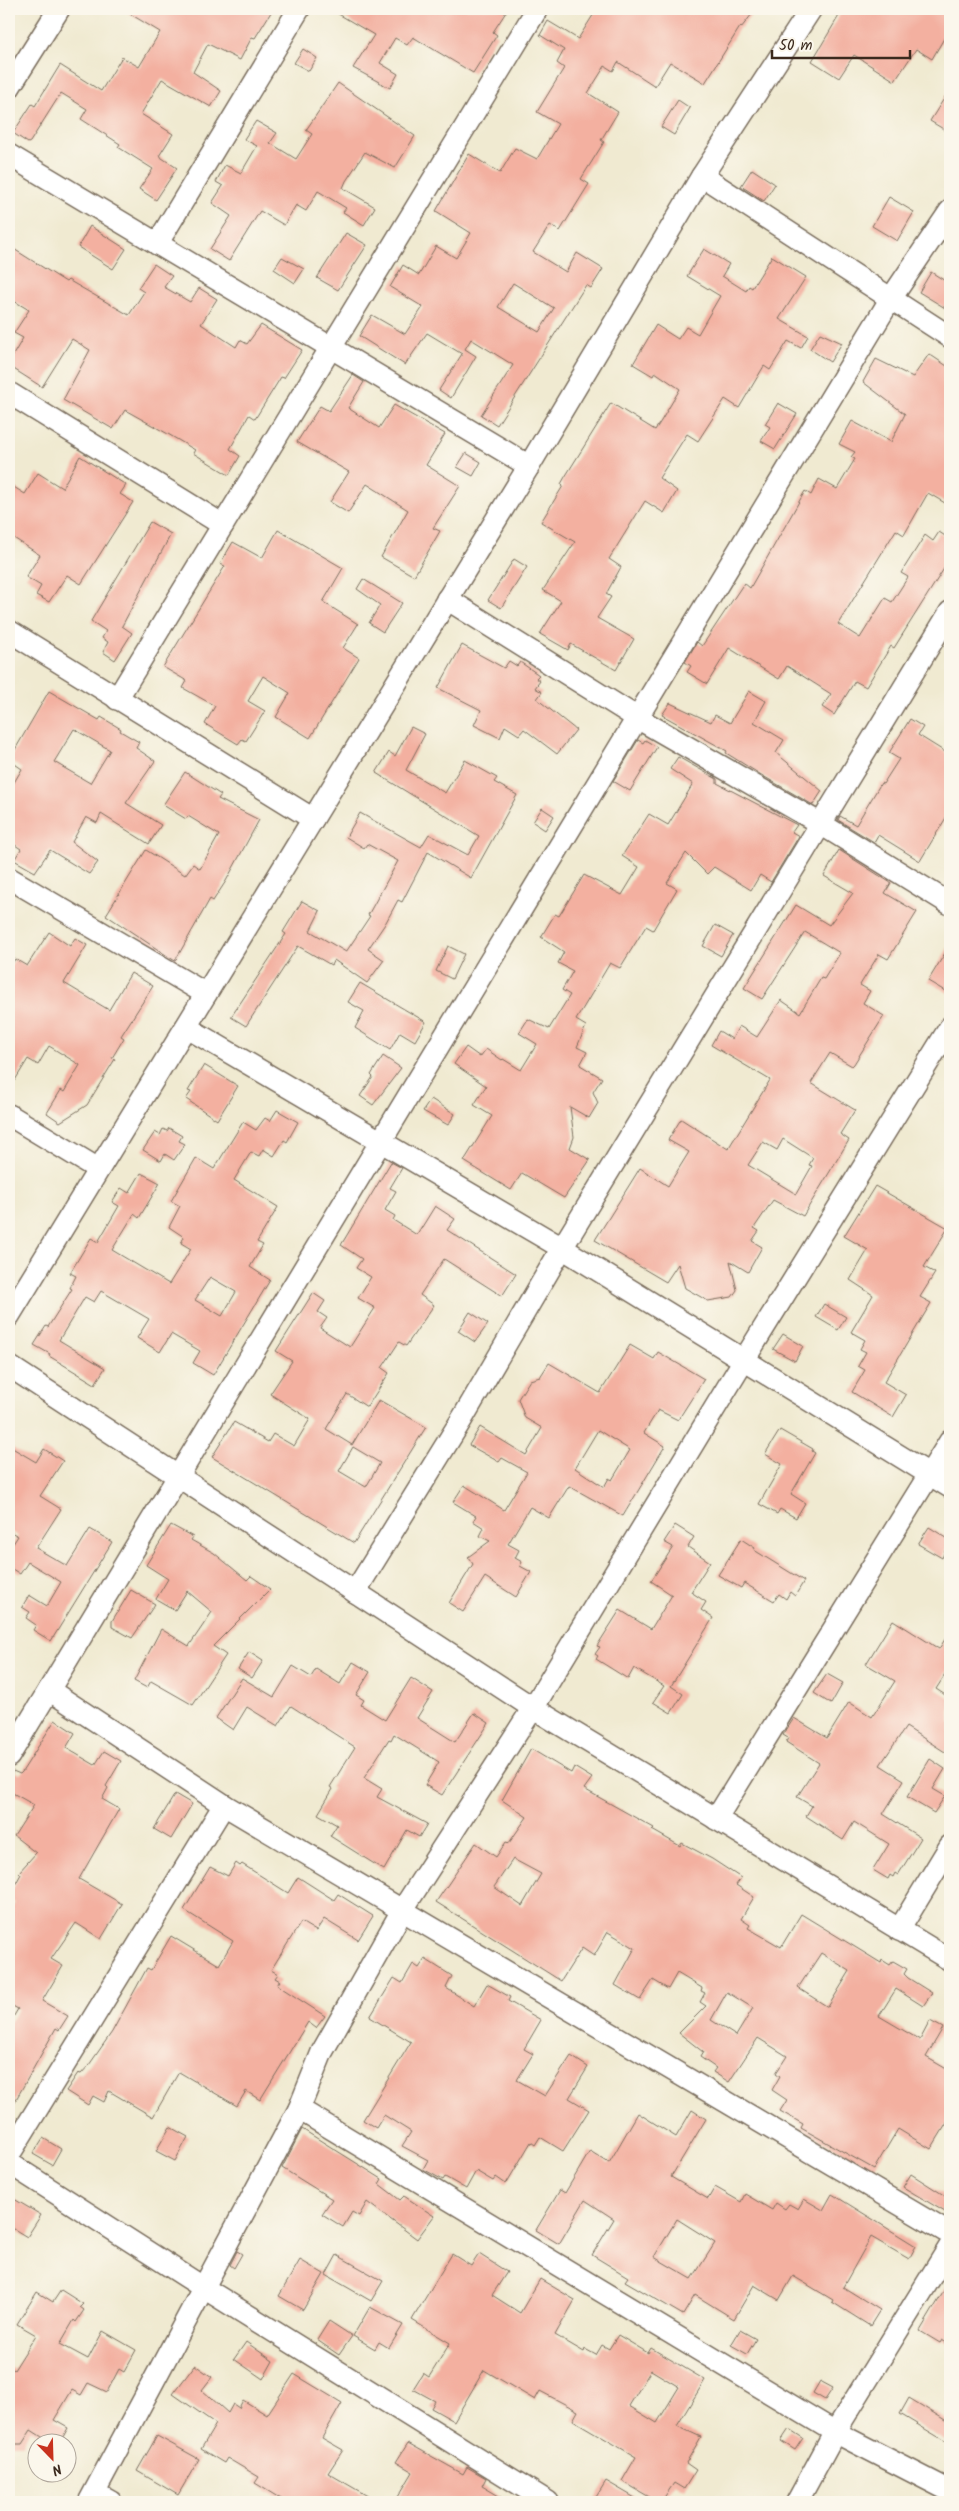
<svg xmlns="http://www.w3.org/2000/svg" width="959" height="2511" font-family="Kalam,sans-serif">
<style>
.building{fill:#f3b0a0;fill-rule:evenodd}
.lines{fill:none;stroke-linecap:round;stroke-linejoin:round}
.street-casing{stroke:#7a6d5d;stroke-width:24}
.street{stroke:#fff;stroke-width:21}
</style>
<rect width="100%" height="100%" fill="#fbf7ec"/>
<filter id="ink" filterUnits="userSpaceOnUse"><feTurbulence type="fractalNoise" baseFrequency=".02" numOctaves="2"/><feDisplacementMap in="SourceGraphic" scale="10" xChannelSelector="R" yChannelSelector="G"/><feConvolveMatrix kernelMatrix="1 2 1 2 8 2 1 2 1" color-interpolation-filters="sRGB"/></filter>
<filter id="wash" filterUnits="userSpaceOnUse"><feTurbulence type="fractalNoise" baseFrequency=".0096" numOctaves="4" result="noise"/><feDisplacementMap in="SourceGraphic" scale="20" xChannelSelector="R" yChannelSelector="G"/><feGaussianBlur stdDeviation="1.12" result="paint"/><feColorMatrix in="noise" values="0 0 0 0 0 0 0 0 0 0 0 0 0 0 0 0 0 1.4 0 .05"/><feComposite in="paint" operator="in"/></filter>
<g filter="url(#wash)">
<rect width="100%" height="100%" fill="#f0ead1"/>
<g id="blocks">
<g class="building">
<polygon points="122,9 273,9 255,38 252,37 240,60 208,44 193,72 221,91 211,107 162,79 141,114 173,134 159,156 177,168 156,200 139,189 153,169 118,147 120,144 81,119 87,109 61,93 30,142 28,143 13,133 32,104 35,106 60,65 101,91 122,57 139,67 160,32"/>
<polygon points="330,9 508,9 493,32 497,35 473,73 413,37 407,45 395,38 380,63 398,74 390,88 353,68 374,35"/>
<path d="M597,9H756L741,28L740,27L705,83L670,62L655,86L618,62L613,71L605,66L588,93L618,112L601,140L604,142L581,179L589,184L560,231L550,225L533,252L566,272L577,253L603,269L591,288L586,285L497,425L481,415L513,365L471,339L465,349L476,356L451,398L439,390L462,354L427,333L405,365L359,336L372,315L405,334L423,307L390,287L403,265L419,275L436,246L456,258L471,233L436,211L469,154L500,173L515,148L537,159L558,124L537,112L564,68L557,63L564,50L540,35L548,21L578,39ZM513,283L554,308L539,332L498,307Z"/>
<polygon points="843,9 950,9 950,28 932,59 916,49 895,81 854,55 839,78 812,61"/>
<polygon points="303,49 317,58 309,71 294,63"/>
<polygon points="338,83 415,136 395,168 365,152 346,181 343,188 375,207 364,225 343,212 346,208 318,191 306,211 296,205 284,225 260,211 229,261 210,249 231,216 212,203 223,186 216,182 225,165 241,173 257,146 244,139 256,121 277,133 270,143 296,159 312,134 306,130"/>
<polygon points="950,89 950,133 930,121"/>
<polygon points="678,100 690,108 674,135 661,127"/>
<polygon points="752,169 775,184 764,201 741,186"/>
<polygon points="889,197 914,212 897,241 872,226"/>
<polygon points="90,226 126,249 113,269 78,247"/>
<polygon points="346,233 367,245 338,290 317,278"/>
<polygon points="9,246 66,282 68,280 129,315 144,292 138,288 154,264 172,276 164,287 190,302 199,288 217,299 201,324 236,347 240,340 247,344 261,325 302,350 284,378 281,377 255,419 249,415 230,449 240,456 229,475 193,453 195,450 168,434 125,410 113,429 63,400 90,350 72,339 42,387 9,366 9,362 23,338 14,333 29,310 9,298"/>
<polygon points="704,249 729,264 722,276 746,291 749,286 752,288 772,256 806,277 779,319 808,336 801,348 788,341 770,370 764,366 739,408 725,399 698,441 687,434 659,478 677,491 664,513 645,501 609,559 621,567 606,594 611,597 597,618 634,639 616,670 571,644 568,650 540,634 561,601 543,590 575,542 541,522 563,486 561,484 565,477 611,403 655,430 661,421 680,389 655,372 653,376 633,364 656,325 678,339 686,327 698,334 720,296 687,276"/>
<polygon points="282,257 304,269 295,283 274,269"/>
<polygon points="931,272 950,284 950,311 919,292"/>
<polygon points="820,333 842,343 830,362 810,349"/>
<polygon points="929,354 950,368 950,506 928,493 904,535 896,530 838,624 860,638 885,598 892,602 908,577 901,573 925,535 933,541 939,532 950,539 950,559 894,648 891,646 866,687 855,681 834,715 822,707 831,694 787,666 779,679 729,648 707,684 687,672 691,666 685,662 697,642 702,646 744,583 750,588 805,491 811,495 819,479 837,489 855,459 851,457 855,452 839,444 852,421 891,442 905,414 863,382 876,359 913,377"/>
<polygon points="353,375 364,382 348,408 379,428 394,405 445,434 426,465 460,486 433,528 440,531 414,576 381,557 408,510 367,484 348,513 330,502 349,472 297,442 320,406 329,411"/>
<polygon points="778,403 797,414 775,449 761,441 770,427 765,424"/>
<polygon points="466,453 481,462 473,476 457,467"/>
<polygon points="80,456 126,485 120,494 133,502 81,584 67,575 49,602 36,595 41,586 26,577 40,555 9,535 9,484 25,494 38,473 62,488"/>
<polygon points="150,522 171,534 122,626 132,633 115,660 103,652 108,642 102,638 106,631 91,621"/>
<polygon points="278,530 343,568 323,602 358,624 343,648 359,658 310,738 276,717 290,693 263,676 248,701 265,711 246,741 242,739 238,744 205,724 215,706 183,688 187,681 163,667 225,566 220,564 233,542 262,558"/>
<polygon points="514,559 527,567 501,608 488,600"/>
<polygon points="363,579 402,603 383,632 369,623 380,605 357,589"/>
<polygon points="462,645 504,668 509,661 517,666 520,662 539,675 536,678 540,681 535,688 542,692 537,699 576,730 557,754 524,729 519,735 505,726 500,738 474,725 481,710 438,688"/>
<path d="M49,691L99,720L101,717L121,729L120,731L139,742L136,748L155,761L126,803L161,825L149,844L101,814L97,823L86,817L72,842L98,862L89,874L50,850L35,872L14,860L21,849L9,841V791L22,769L9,760ZM74,729L110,750L90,783L54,762Z"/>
<polygon points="749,691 766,701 754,722 784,740 776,753 822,791 813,805 763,776 726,753 727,751 662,715 670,703 711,722 715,715 730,723"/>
<polygon points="910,719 923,727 918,735 950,755 950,811 920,861 878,835 874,842 838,820 840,816 856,825 881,783 883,784 899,759 889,753"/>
<polygon points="411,727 425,734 406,770 445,793 465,760 497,778 494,782 517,795 471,878 428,852 402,902 398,900 385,924 368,949 384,960 367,983 334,960 331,965 298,946 246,1026 231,1017 286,934 283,932 302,901 320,911 310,931 346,952 370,916 368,915 398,861 367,844 364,848 346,837 360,813 421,847 429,834 468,855 479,836 376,773 389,752 395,756"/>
<polygon points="638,740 643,743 645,740 657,747 630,791 613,781"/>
<polygon points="678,757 717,779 717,783 797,825 792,832 799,836 771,882 760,875 751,890 714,867 707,874 686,853 667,883 677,889 653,930 646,926 620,968 610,963 576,1020 586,1026 577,1047 587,1052 580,1065 602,1078 593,1092 598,1103 589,1118 570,1107 574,1137 570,1148 590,1160 564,1198 522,1173 511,1190 464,1161 492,1116 474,1105 486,1086 454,1064 466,1047 480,1057 486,1049 502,1060 503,1059 521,1070 537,1044 519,1033 528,1019 549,1029 570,995 562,990 573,971 558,963 564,952 541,937 555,914 559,916 584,875 622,895 639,867 622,856 649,814 668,825 693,784 670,769"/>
<polygon points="185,772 221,795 218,799 259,820 226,881 213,901 210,899 175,961 106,915 146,850 185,875 193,864 200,869 219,835 188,816 186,819 163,805"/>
<polygon points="542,808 554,816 545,830 533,822"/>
<path d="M839,850L891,883L885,893L917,912L888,959L879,954L860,985L870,991L863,1003L884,1016L854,1064L852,1066L830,1053L811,1083L855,1110L840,1134L849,1140L803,1216L773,1200L754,1228L759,1231L752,1241L762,1247L748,1272L730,1261L737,1290L732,1297L708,1301L685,1288L678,1264L666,1282L595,1240L640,1168L668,1186L689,1152L668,1140L681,1119L728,1149L770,1080L711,1045L719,1031L732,1039L739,1026L757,1037L781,1000L800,1013L821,978L824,979L840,953L805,932L762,999L744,988L796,905L829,925L853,893L824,876ZM783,1139L813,1158L809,1165L812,1166L796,1194L748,1165L763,1142L777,1150Z"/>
<polygon points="715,925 733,935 721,956 703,946"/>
<polygon points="49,932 70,946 75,938 87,945 64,983 109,1010 131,973 153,986 121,1036 124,1038 112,1058 115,1059 87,1105 60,1122 47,1113 61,1090 64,1092 80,1065 49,1046 38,1065 28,1059 9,1090 9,968 15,959 27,966"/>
<polygon points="950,945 950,994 928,981"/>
<polygon points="448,946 464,954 452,979 436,971"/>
<polygon points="360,983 426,1022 415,1041 400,1032 390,1050 355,1028 364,1011 348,1002"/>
<polygon points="383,1056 401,1068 373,1105 360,1096 373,1077 371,1075"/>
<polygon points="204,1065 238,1086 217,1120 186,1099 191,1092 188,1091"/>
<polygon points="431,1099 455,1114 448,1125 423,1111"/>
<path d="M277,1110L298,1122L287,1142L284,1140L274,1156L263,1149L259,1156L251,1152L234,1180L278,1207L257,1242L263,1245L250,1267L270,1280L213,1375L193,1363L200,1351L171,1334L160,1352L137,1338L149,1319L101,1291L94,1302L85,1297L59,1340L105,1368L95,1384L49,1356L50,1354L34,1345L46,1326L48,1327L72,1289L70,1288L76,1276L70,1273L91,1238L98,1242L119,1206L112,1202L121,1188L129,1193L141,1173L160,1183L139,1218L134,1214L112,1250L169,1284L191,1249L181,1243L184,1237L169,1227L180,1206L171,1201L196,1158L214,1169L243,1122L256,1130L265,1118L270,1121ZM210,1277L236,1292L222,1316L195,1300Z"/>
<polygon points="169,1128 182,1136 179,1141 185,1144 174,1160 165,1154 161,1161 143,1150 155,1132 160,1135 163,1129 167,1131"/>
<path d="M391,1162L402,1168L390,1188L396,1191L385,1210L395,1216L393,1220L417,1235L435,1206L455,1219L447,1230L516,1274L502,1296L444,1259L420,1295L434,1305L406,1346L399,1342L382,1368L389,1373L367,1407L347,1394L326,1429L352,1445L379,1400L426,1427L354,1543L212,1457L234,1422L268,1442L273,1434L294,1446L310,1419L270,1394L292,1361L276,1351L313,1293L325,1301L318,1312L327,1318L320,1328L350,1347L375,1308L358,1298L371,1277L356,1268L362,1259L341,1245ZM353,1447L380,1463L366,1487L339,1471Z"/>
<polygon points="875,1186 948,1228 924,1267 935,1273 920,1297 931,1303 884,1382 906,1395 893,1417 852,1392 865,1370 858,1366 866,1352 860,1349 865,1340 851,1332 873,1295 850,1280 868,1250 844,1236"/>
<polygon points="824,1304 846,1317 838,1330 816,1317"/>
<polygon points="470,1312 488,1324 475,1342 458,1331"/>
<polygon points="783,1334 803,1346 795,1361 773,1349"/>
<path d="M630,1345L654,1359L658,1352L704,1379L678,1420L658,1410L644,1433L665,1446L623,1516L569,1486L549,1518L530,1507L508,1544L519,1550L515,1558L522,1562L520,1566L531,1572L516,1597L485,1577L463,1612L449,1603L473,1564L468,1557L490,1541L480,1536L484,1528L473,1521L476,1516L453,1502L464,1485L504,1510L527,1472L502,1458L499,1462L469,1445L480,1427L526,1455L542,1428L525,1418L518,1399L530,1380L540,1377L549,1363L600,1393ZM598,1430L630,1450L612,1480L609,1478L604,1487L575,1468Z"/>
<polygon points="780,1430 813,1449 812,1451 815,1453 791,1494 805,1503 796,1518 780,1509 777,1514 759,1504 782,1464 765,1454"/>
<polygon points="9,1446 36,1462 44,1449 63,1461 40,1496 61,1509 36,1548 67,1566 90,1529 112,1542 51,1641 33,1630 36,1625 26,1618 30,1612 22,1607 29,1595 47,1606 61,1582 28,1562 20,1574 9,1567 9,1550 18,1536 9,1531"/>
<polygon points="171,1525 193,1537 191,1540 214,1553 247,1580 251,1576 270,1589 213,1646 226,1655 193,1705 151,1681 147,1688 134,1681 161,1629 189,1646 212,1612 187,1591 175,1610 156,1599 168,1579 146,1565"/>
<polygon points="675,1525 694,1537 688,1547 710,1562 691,1592 706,1602 701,1610 713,1618 671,1686 683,1694 671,1713 653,1702 664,1686 634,1668 628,1679 596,1659 598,1656 595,1654 600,1647 597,1646 620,1610 651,1629 672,1595 651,1581 673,1547 664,1542"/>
<polygon points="929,1527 950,1540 942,1558 918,1544"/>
<polygon points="741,1539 755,1548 754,1550 804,1581 795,1596 790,1592 786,1599 779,1594 774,1601 744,1583 741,1588 718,1575"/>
<polygon points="131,1590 155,1604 132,1638 112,1627 112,1621"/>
<polygon points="893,1620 939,1649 950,1631 950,1667 936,1689 950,1698 950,1744 945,1752 906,1727 880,1765 904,1780 883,1814 921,1838 898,1875 895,1873 893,1877 890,1875 888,1879 873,1870 889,1844 854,1822 843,1840 806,1816 812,1806 797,1797 819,1763 786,1742 788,1738 783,1735 794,1718 827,1738 849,1702 872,1717 895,1681 866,1664"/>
<polygon points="249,1652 263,1661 252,1678 238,1669"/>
<polygon points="353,1662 370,1672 356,1695 364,1700 361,1705 385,1720 411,1678 433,1692 417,1718 455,1742 474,1713 489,1723 442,1795 425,1785 439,1762 394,1734 391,1740 389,1739 364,1778 382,1789 377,1797 427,1824 419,1837 407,1830 384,1870 330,1836 337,1825 318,1814 333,1789 330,1787 355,1747 291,1706 278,1726 247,1707 233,1730 216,1718 242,1678 274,1697 293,1666 311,1677 316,1669 340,1684"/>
<polygon points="827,1674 843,1683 831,1704 814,1693"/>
<polygon points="55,1720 75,1733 66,1748 95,1765 104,1751 121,1761 106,1786 108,1788 102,1799 119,1809 79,1879 122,1904 101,1939 76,1923 51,1959 63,1966 42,2001 68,2016 59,2030 56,2028 9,2112 9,2024 18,2009 9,2004 9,1913 15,1903 9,1900 9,1896 21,1874 19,1872 36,1853 14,1836 34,1805 9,1791 9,1779 13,1771 20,1774 22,1772"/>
<path d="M531,1749L571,1773L574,1767L592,1778L584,1789L654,1828L652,1830L680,1846L682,1843L712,1859L741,1878L736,1885L754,1897L741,1919L750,1925L748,1928L781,1947L801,1914L881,1963L882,1960L890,1965L893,1961L907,1969L904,1974L908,1978L932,1993L923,2006L896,1989L879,2016L920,2040L930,2021L943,2028L926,2057L950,2071V2118L931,2149L898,2129L874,2169L801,2128L803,2124L780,2111L787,2100L772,2090L780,2076L776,2073L787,2056L758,2038L729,2082L713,2072L716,2068L700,2057L703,2052L679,2033L706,2006L700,2002L705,1993L701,1991L702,1988L677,1973L668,1989L653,1980L640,2000L615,1985L635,1948L608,1932L594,1956L582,1948L561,1981L436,1902L476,1843L496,1857L506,1842L509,1843L527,1817L502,1800ZM513,1859L541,1874L522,1906L494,1887ZM821,1953L850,1971L828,2007L798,1988ZM727,1992L753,2008L736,2036L711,2020Z"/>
<polygon points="930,1759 945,1769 933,1789 945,1796 934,1813 907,1797"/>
<polygon points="175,1794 192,1804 171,1839 154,1829"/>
<polygon points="236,1863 240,1866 242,1864 288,1893 298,1877 334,1900 338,1894 373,1916 358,1940 324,1919 316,1931 301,1922 271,1970 278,1974 275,1978 280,1981 277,1985 325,2016 316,2028 308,2022 260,2100 246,2091 237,2106 179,2072 153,2117 109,2091 104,2102 93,2096 88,2105 66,2091 78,2073 81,2074 89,2065 112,2032 147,1968 151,1970 171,1936 219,1965 233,1941 184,1910 210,1867 228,1876"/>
<polygon points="425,1959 452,1976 446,1988 474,2006 487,1984 510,1997 508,2001 541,2020 524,2049 533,2054 517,2080 545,2096 571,2056 588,2067 569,2098 589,2110 563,2151 540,2137 535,2145 531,2142 506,2184 496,2177 493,2181 476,2171 466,2189 445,2177 443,2180 423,2169 428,2160 402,2146 411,2132 384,2115 376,2128 363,2120 411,2042 370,2017 394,1978 402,1983 413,1964 419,1968"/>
<path d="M692,2110L706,2119L671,2177L708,2199L715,2187L741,2202L745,2194L772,2210L776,2203L785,2209L789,2204L798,2209L804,2199L823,2210L832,2194L916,2246L909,2259L871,2237L843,2287L880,2310L870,2326L832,2302L833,2300L793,2276L779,2300L754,2285L734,2319L695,2295L683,2315L625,2281L628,2277L592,2255L614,2219L585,2200L559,2244L536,2230L560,2190L565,2193L590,2151L609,2163L638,2113L676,2137ZM677,2219L715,2243L692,2279L654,2257Z"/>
<polygon points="170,2127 188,2137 175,2161 156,2151"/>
<polygon points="302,2129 382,2179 379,2184 400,2200 404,2196 434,2216 417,2239 367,2202 359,2216 352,2212 343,2227 322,2214 332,2199 282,2168"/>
<polygon points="43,2138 61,2149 52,2165 33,2154"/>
<polygon points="911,2174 950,2199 950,2204 945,2212 903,2187"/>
<polygon points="9,2196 41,2215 27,2237 9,2226"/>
<polygon points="237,2251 242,2254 234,2268 230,2265"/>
<path d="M452,2254L471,2266L479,2254L507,2272L492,2295L520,2313L540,2279L575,2300L555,2335L584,2352L585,2349L596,2355L602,2345L609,2349L618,2335L648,2353L651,2348L705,2380L677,2426L701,2437L686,2463L696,2470L684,2489L674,2483L661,2502H658L622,2481L636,2457L573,2420L578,2411L540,2391L535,2400L484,2370L454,2421L431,2408L435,2401L413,2389L423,2373L429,2377L450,2343L412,2320ZM651,2370L679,2387L657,2423L629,2406Z"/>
<polygon points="337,2255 383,2281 371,2301 326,2275"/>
<polygon points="300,2260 324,2274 303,2310 279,2296"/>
<polygon points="950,2281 950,2345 942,2340 940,2343 920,2331"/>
<polygon points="61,2290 83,2304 80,2307 84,2310 76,2322 74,2320 60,2344 88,2359 103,2331 136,2350 124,2372 119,2369 107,2392 88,2383 81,2395 72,2390 54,2420 68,2428 59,2444 53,2444 31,2430 22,2444 9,2444 9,2366 14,2370 36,2335 17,2324 37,2292 53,2302"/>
<polygon points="370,2307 403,2325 389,2348 379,2342 375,2349 353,2336"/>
<polygon points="329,2321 352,2336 339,2355 317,2340"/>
<polygon points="740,2330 756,2339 747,2354 731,2345"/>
<polygon points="246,2342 273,2361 263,2379 234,2359"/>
<polygon points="195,2365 212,2377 202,2390 228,2413 233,2404 239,2408 243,2400 267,2415 294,2374 342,2403 322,2438 343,2450 328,2473 378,2502 286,2502 255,2483 259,2477 227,2458 224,2463 201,2449 216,2424 173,2394"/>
<polygon points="820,2381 833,2388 825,2400 813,2393"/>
<polygon points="909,2398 950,2423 950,2444 900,2414"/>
<polygon points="789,2429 803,2438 795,2450 781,2441"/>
<polygon points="157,2436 199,2459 178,2495 137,2471"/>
<polygon points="408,2443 463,2474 467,2467 486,2478 482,2486 509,2502 395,2502 413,2472 396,2462"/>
<polygon points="606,2481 642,2502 593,2502"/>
</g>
</g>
</g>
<g filter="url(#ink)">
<use href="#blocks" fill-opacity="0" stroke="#7a6d5d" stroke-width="1"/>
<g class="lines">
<defs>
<g id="street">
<polyline points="9,88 59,9"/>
<polyline points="9,155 529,466"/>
<polyline points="702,176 950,337"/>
<polyline points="157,244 299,9"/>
<polyline points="9,393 223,525"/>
<polyline points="447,599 639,719 821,824 950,904"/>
<polyline points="9,631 313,819"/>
<polyline points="117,699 537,9"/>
<polyline points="9,878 206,994"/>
<polyline points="186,1027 562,1248 950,1487"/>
<polyline points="9,1115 98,1169"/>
<polyline points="9,1316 529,466 702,176 811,9"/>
<polyline points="9,1366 533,1708 950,1960"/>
<polyline points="355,1592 462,1419 562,1248 950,612"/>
<polyline points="49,1690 224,1805 950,2234"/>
<polyline points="9,1756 890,300 950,211"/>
<polyline points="716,1819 950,1441"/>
<polyline points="899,1930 950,1846"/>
<polyline points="299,2109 835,2432 950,2491"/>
<polyline points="9,2155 224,1805"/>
<polyline points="9,2163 204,2288 548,2502"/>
<polyline points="95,2493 111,2502"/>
<polyline points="89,2502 299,2109 322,2052 403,1909 533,1708 744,1360 950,1027"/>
<polyline points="797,2502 835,2432 950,2246"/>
</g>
</defs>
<use href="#street" class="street-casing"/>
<use href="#street" class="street"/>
</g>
</g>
<rect width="959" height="2511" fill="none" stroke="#fbf7ec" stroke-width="30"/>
<g transform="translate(52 2458) rotate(157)"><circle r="24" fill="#fbf7ec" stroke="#aea59a"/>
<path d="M0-4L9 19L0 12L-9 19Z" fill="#c8321e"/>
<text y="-8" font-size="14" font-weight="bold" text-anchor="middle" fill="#3b2a1e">N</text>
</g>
<path d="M772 50v8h138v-8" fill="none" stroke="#3b2a1e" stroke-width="2.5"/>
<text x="779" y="50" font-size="15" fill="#3b2a1e" stroke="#fbf7ec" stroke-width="4" paint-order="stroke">50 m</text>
</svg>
